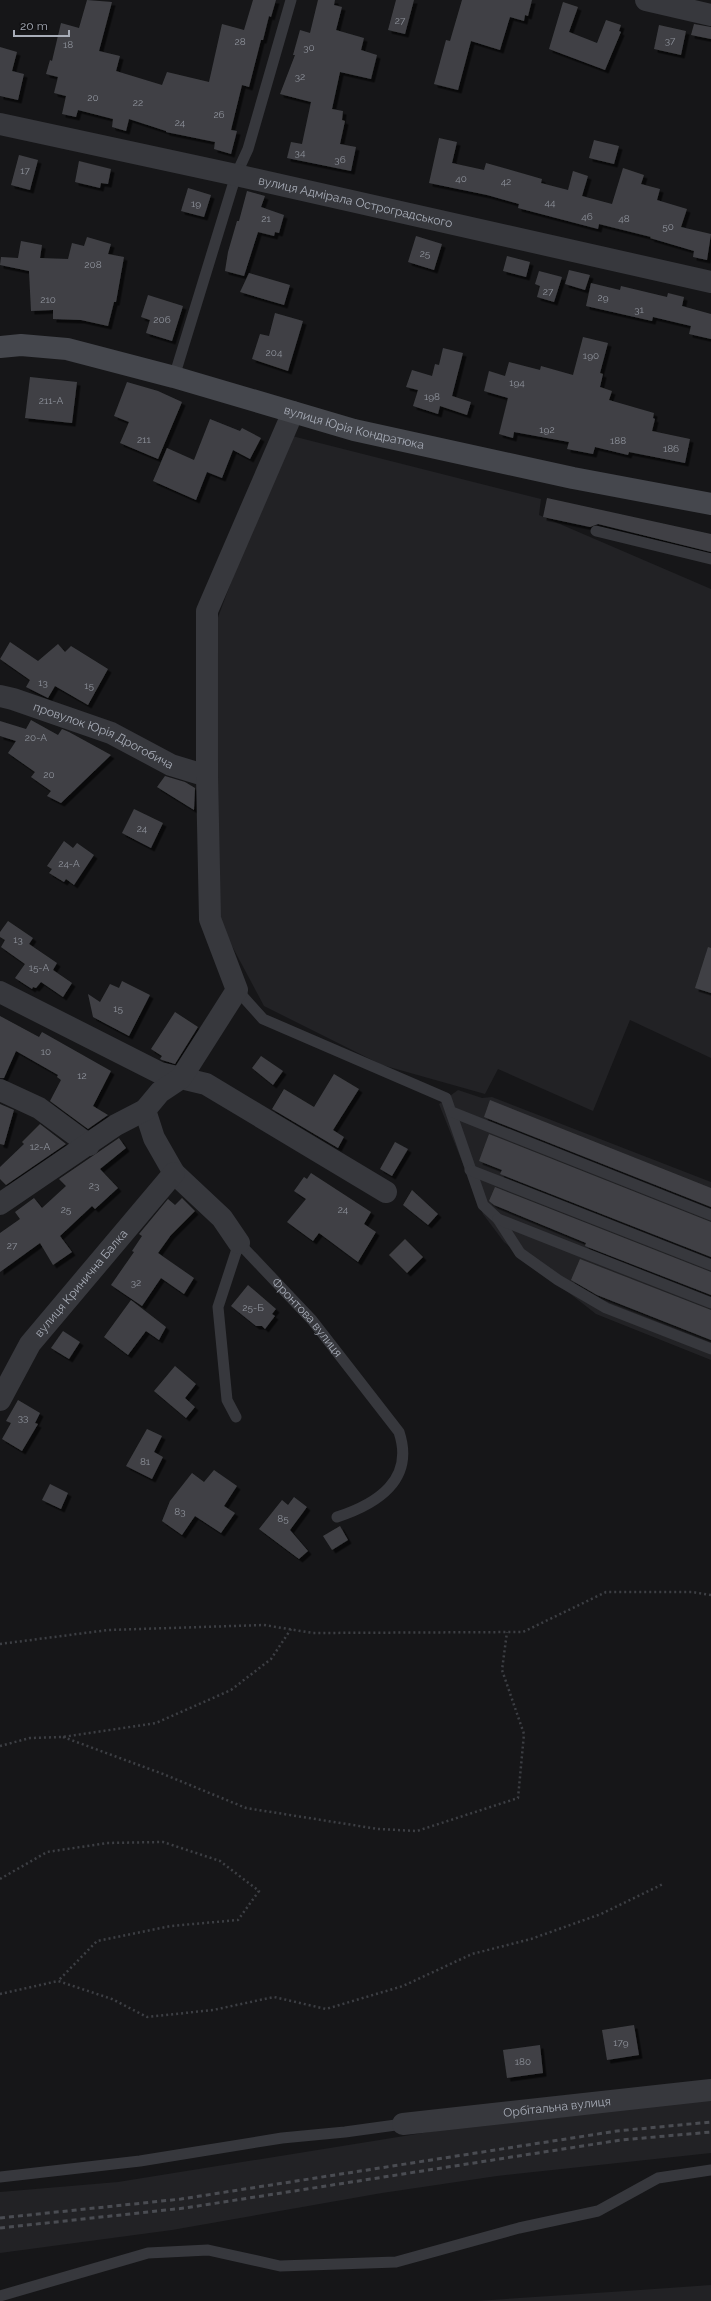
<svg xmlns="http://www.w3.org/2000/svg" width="711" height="2301" font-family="Raleway,sans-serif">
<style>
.built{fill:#222225}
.building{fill:#404145;filter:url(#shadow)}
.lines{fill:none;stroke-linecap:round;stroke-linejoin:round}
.path{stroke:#3d3f44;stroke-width:2.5;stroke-dasharray:2 3;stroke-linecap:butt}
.lane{stroke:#37383d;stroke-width:11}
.street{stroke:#37383d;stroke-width:22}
.secondary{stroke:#45474d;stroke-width:22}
.rail{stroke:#4a4c52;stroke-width:3;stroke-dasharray:5 4;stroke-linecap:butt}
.labels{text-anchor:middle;stroke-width:4;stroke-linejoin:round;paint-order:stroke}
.number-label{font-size:10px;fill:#8e929b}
.street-label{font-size:12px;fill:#a8adb8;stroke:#111113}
</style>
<defs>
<filter id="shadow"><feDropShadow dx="3.5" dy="3.5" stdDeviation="0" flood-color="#0009"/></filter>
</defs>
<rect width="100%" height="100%" fill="#161618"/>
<g class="built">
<polygon points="292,436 541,499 539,515 711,589 711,1058 630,1020 593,1111 498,1069 485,1094 382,1065 264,1006 216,916 217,620 281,448"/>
<polygon points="458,1090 482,1098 492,1097 711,1182 711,1360 596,1314 504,1242 483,1214 439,1104"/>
<polygon points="711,2097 711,2153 497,2176 382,2193 172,2230 0,2253 0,2192 118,2182 460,2127"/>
<polygon points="711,2285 711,2301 476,2301 626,2291"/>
</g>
<g class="building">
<polygon points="87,0 112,2 99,51 120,56 116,71 162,85 167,72 209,82 222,24 244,30 253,0 276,0 271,17 269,16 263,40 261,40 249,87 242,85 231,130 237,131 231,154 214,149 215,142 166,132 166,131 129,119 126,131 112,127 113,119 78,110 76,117 62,114 66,96 54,93 58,77 46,74 50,60 52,61 61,23 79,28"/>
<polygon points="318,0 335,0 334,5 342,7 336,30 364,38 361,50 377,55 371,79 340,72 332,109 343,111 342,120 345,121 340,144 356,147 351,171 287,158 291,142 302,144 311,102 280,94 295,55 293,55 300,30 310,33"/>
<polygon points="396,0 414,0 405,34 388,30"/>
<polygon points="462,0 532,0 528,16 525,15 524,21 510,17 500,50 471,41 458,90 434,84 446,40 450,41"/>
<polygon points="563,2 578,7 569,32 597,43 606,20 621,25 619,31 621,32 605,70 549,49"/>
<polygon points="694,24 711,27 711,39 691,35"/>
<polygon points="659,25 686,31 681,55 654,49"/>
<polygon points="0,47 17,52 12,71 24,74 18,100 0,96"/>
<polygon points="439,138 457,142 452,163 484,170 486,163 542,179 541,183 568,190 573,171 588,176 582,196 612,204 623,168 644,175 641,184 660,189 657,200 687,209 681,227 711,234 707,260 693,257 694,251 650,238 651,237 599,224 598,229 518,208 519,204 487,195 429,183"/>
<polygon points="594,140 619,146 614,164 589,158"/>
<polygon points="19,155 38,160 30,190 11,185"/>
<polygon points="79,161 111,169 108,184 101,183 100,188 75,182"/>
<polygon points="188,188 211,195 204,217 181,211"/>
<polygon points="247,191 265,196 261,207 284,215 279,233 275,232 274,236 258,232 244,276 225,271 228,252 237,221 239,221"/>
<polygon points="416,236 442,244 434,270 408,262"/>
<polygon points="87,237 111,244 108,254 124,257 116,302 114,302 108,326 81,320 53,319 53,310 31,311 29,271 0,265 1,257 18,258 21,241 42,245 40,258 68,259 72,243 84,246"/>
<polygon points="507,256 530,262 526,277 503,271"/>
<polygon points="569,270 590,275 585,290 565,284"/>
<polygon points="539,271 562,277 554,302 537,297 540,286 535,284"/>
<polygon points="249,273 290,285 284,305 240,292"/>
<polygon points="591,283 620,290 621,286 667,297 668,293 684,297 682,306 711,314 711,339 689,334 691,326 653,317 652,321 586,306"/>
<polygon points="148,295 183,306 172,341 146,333 150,320 141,317"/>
<polygon points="275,313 303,321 288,371 252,359 260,334 269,336"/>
<polygon points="583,337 608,343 600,373 603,374 600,387 612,391 609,400 654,413 653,418 655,419 652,431 690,439 685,463 629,452 628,455 595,447 593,454 567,449 569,442 514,432 513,438 499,434 508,398 484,391 489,371 505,376 509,362 540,370 541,366 573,375"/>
<polygon points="443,348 463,353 452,396 471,402 467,415 440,406 438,414 413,406 418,390 406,387 412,370 432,376 435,364 439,365"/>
<polygon points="30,377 77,382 72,423 25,418"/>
<polygon points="127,382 158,391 182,402 158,459 120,443 129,422 114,416"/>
<polygon points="210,419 240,431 242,428 261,438 250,459 233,450 222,478 207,472 196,500 153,481 167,448 194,460"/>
<polygon points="547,498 711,534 711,552 598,524 590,527 543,517"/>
<polygon points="10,642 38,661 58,644 65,652 71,646 108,669 88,705 55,686 48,698 26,687 30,680 0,659"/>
<polygon points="31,720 58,735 62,729 69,732 111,755 61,803 47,796 51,791 31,777 35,772 8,753 16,741 0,736 0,721 26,729"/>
<polygon points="165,776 185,782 195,788 194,810 157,787"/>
<polygon points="134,809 163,823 151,848 122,833"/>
<polygon points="64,841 73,848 77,843 94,855 74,885 66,879 64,882 49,873 52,869 47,866"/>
<polygon points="8,921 33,938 29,944 57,963 53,970 72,983 63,997 41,982 36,988 33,987 32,989 15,978 25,964 1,947 5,940 0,937 0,932"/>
<polygon points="708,947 711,948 711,993 695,988"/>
<polygon points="122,981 150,995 129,1036 93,1017 88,994 100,1002 110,984 119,988"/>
<polygon points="175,1012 198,1027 175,1064 162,1060 160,1059 162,1056 151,1049"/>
<polygon points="0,1016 39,1037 42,1032 111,1071 93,1106 108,1115 88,1129 50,1101 61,1080 57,1077 58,1075 16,1051 4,1078 0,1078"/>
<polygon points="261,1056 283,1071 273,1085 252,1068"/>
<polygon points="334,1074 359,1089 333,1130 344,1137 338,1148 272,1109 284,1089 314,1107"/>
<polygon points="490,1100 711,1188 711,1207 484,1117"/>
<polygon points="0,1104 14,1110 4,1145 0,1144"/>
<polygon points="40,1124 66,1144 6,1185 0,1179 0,1167 24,1144 22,1142"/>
<polygon points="489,1134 711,1222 711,1257 500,1174 502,1170 479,1161"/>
<polygon points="119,1138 126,1148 100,1169 118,1188 95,1209 92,1206 60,1236 72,1252 53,1265 40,1243 0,1272 0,1233 20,1219 15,1212 34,1198 42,1208 66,1186 59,1179"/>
<polygon points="395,1142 408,1149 392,1176 380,1169"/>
<polygon points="311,1173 371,1212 364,1224 376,1232 358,1262 319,1233 313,1241 287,1222 306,1199 294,1191 304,1177 307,1179"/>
<polygon points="495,1187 711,1272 711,1295 585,1246 586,1243 494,1205 489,1201"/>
<polygon points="412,1190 438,1214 428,1225 403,1205"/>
<polygon points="182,1198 195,1211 171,1235 158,1253 194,1278 184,1294 161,1278 142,1306 111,1285 134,1252 132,1251 142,1236 139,1234 168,1199 175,1205"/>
<polygon points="405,1239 423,1257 407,1273 389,1255"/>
<polygon points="580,1259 711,1310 711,1340 597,1295 571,1280"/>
<polygon points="248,1285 276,1309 272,1314 275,1316 265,1329 262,1326 256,1326 231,1306"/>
<polygon points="131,1300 166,1327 159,1340 146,1331 128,1355 104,1337"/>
<polygon points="63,1331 80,1342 69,1359 51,1348"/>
<polygon points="175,1366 196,1384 185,1398 195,1407 186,1418 154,1391"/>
<polygon points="18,1400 40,1413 35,1423 38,1424 22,1451 2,1439 11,1423 6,1421"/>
<polygon points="147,1429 162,1436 154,1452 163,1457 152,1479 126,1466"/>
<polygon points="214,1470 237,1486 224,1506 235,1513 221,1533 195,1516 182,1535 162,1521 170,1501 192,1473 204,1482"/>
<polygon points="50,1484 68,1493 61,1509 42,1500"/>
<polygon points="294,1497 307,1507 290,1530 308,1551 299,1559 259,1529 282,1500 288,1505"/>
<polygon points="340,1526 348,1540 332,1550 323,1536"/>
<polygon points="634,2025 639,2055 607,2060 602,2030"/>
<polygon points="540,2045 543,2073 507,2078 503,2050"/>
</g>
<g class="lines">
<g class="path">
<polyline points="0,1644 108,1630 264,1625 313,1633 523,1632 606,1592 692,1592 711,1595"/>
<polyline points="63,1737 163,1774 246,1808 378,1829 417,1831 518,1798 524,1734 502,1670 507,1632"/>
<polyline points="0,1746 30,1738 63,1737 156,1723 231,1690 271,1659 291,1629"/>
<polyline points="0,1879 47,1852 107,1843 163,1842 220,1861 259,1891 238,1920 171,1926 97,1941 58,1981"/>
<polyline points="0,1994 58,1981 112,1999 147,2017 213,2010 274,1997 326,2009 403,1986 472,1954 531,1939 601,1914 663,1884"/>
</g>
<g class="lane">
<polyline points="174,377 236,175 248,149 291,0"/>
<polyline points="596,531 711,559"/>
<polyline points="237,990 263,1019 446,1098 483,1205 498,1219 520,1253 558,1280 606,1308 711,1349"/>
<polyline points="452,1112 711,1215"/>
<polyline points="470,1170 711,1265"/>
<polyline points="498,1219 711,1303"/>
<path id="s1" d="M236,1417L227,1400L218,1307L239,1243L312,1320L399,1432C415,1480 377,1504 337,1517"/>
<polyline points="0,2177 140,2161 282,2138 345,2132 403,2124"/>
<polyline points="0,2296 148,2253 208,2250 280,2266 396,2262 519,2228 598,2211 658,2178 711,2170"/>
</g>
<g class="street">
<polyline points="646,0 711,15"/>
<path id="s2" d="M0,124L236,175L711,282"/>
<path id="s3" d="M0,696L13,699L111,733L171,765L207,776"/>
<polyline points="0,992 160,1073 206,1084 386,1192"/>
<polyline points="0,1090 39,1108 89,1145"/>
<polyline points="145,1110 154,1138 174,1173 222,1218 239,1243"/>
<polyline points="0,1204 116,1125 145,1110 160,1092 181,1078 237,990 210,919 207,776 207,611 293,412"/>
<path id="s4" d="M0,1400L30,1344L174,1173"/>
<path id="s5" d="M403,2124L711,2090"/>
</g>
<path class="secondary" id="s6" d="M0,347L21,345L67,349L174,377L354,430L573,478L711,504"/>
<g class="rail">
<polyline points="0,2218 181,2199 617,2131 711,2122"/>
<polyline points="0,2228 185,2208 621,2140 711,2132"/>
</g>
</g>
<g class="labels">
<g class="number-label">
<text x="400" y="24">27</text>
<text x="670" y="44">37</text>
<text x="240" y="45">28</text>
<text x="68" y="48">18</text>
<text x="309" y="51">30</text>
<text x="300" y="80">32</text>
<text x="93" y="101">20</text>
<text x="138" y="106">22</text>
<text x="219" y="118">26</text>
<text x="180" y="126">24</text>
<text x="300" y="156">34</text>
<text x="340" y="163">36</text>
<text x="25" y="174">17</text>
<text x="461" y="182">40</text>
<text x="506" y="185">42</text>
<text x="550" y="206">44</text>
<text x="196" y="207">19</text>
<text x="587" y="220">46</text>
<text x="266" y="222">21</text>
<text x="624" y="222">48</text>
<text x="668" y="230">50</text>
<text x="425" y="257">25</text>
<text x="93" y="268">208</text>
<text x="548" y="295">27</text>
<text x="603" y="301">29</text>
<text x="48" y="303">210</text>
<text x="639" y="313">31</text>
<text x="162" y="323">206</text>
<text x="274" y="356">204</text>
<text x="591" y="359">190</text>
<text x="517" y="386">194</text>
<text x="432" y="400">198</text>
<text x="51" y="404">211-А</text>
<text x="547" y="433">192</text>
<text x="144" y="443">211</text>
<text x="618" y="444">188</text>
<text x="671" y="452">186</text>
<text x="43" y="686">13</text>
<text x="89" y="689">15</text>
<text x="36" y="741">20-А</text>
<text x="49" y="778">20</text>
<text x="142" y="832">24</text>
<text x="69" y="867">24-А</text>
<text x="18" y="943">13</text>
<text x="39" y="971">15-А</text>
<text x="118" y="1012">15</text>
<text x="46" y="1055">10</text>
<text x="82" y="1079">12</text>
<text x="40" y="1150">12-А</text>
<text x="94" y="1189">23</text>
<text x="66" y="1213">25</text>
<text x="343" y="1213">24</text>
<text x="12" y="1249">27</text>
<text x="136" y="1286">32</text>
<text x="253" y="1311">25-Б</text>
<text x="23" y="1421">33</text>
<text x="145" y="1465">81</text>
<text x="180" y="1515">83</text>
<text x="283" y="1522">85</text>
<text x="621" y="2046">179</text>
<text x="523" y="2065">180</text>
</g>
<g class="street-label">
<text dy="4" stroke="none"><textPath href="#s2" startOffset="364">вулиця Адмірала Остроградського</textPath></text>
<text dy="4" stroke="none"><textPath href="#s6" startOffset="365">вулиця Юрія Кондратюка</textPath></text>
<text dy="4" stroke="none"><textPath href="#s3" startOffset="111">провулок Юрія Дрогобича</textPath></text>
<text dy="4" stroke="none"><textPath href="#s4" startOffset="143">вулиця Кринична Балка</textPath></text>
<text dy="4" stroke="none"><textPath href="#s1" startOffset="281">Фронтова вулиця</textPath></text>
<text dy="4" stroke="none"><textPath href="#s5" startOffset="155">Орбітальна вулиця</textPath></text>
</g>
</g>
<path d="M14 30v6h55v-6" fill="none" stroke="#a8adb8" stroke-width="2"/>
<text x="20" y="30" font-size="12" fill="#a8adb8" stroke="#111113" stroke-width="3" paint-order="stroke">20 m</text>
</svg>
